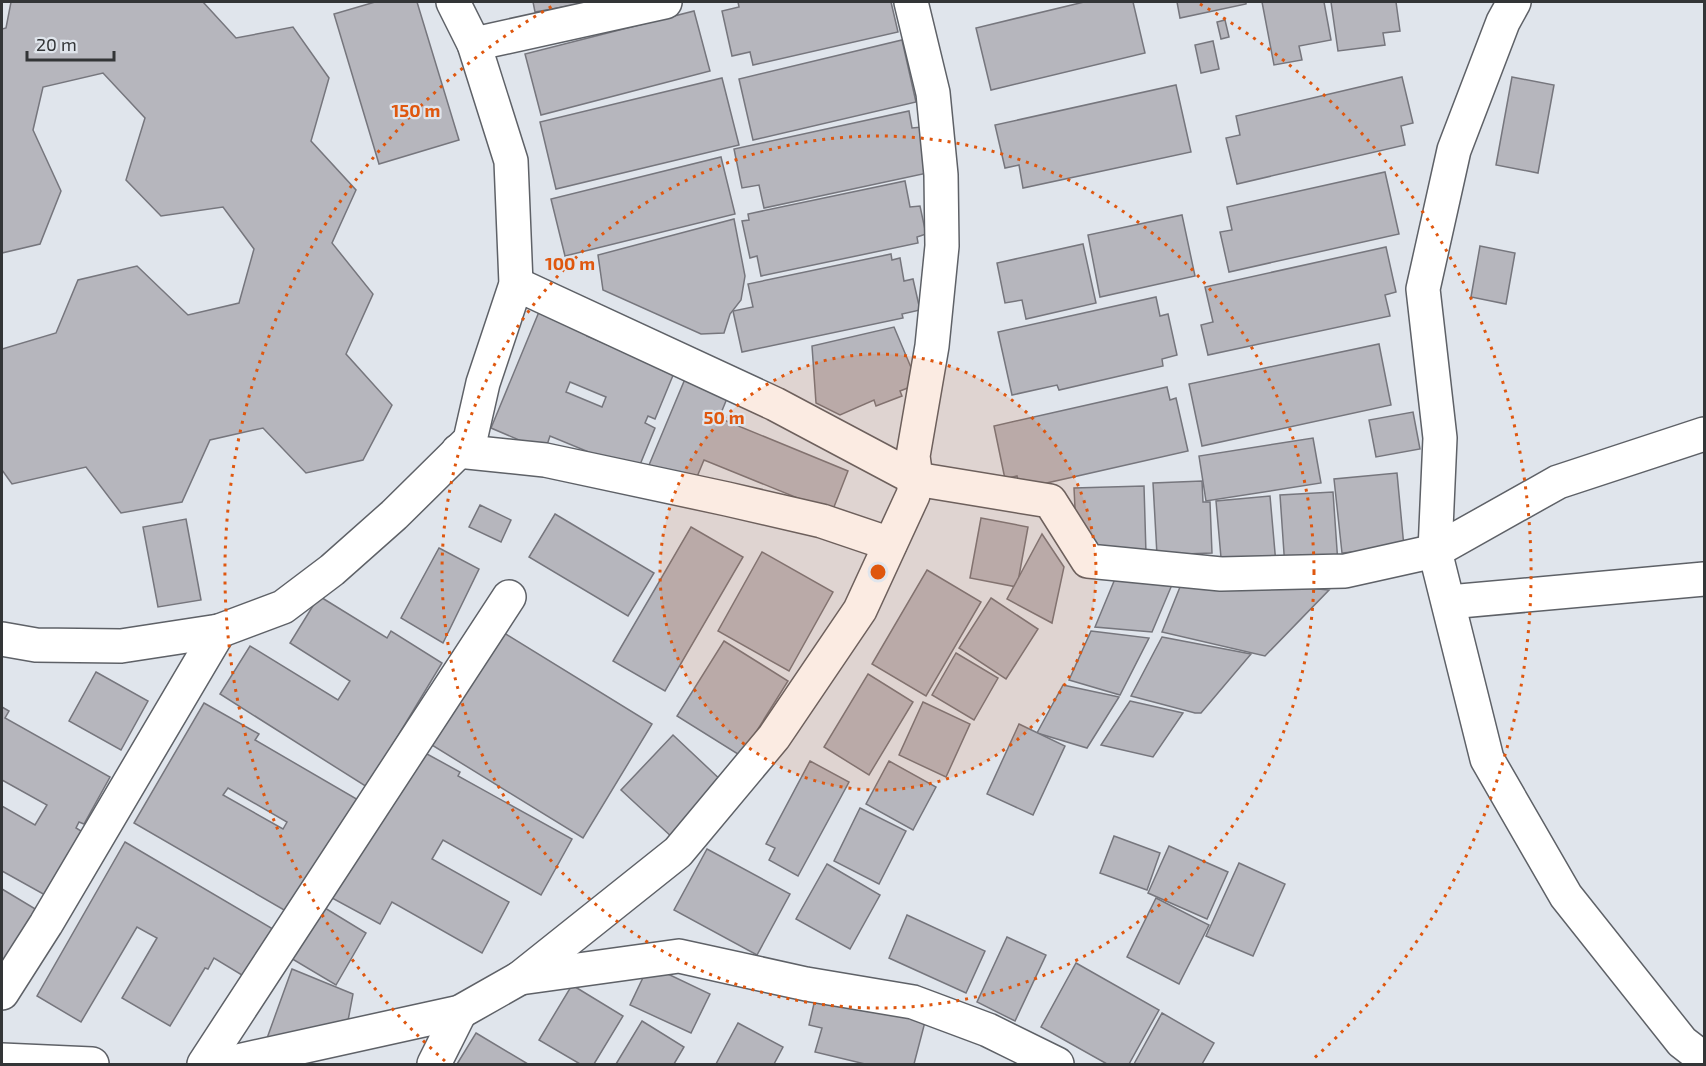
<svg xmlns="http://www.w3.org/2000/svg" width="1706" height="1066" font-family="'Exo 2',sans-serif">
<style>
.building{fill:#b6b6bd;stroke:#76767d;stroke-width:1.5;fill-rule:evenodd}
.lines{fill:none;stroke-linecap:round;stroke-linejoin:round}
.minor-casing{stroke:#5e6167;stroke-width:36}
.minor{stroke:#fff;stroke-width:33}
.ring{fill:none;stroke:#df570e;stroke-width:3;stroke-dasharray:3 6}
.centre{fill:#df570e;stroke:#e0e5ec;stroke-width:3}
.ring-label{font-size:18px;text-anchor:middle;font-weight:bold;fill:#df570e;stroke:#e0e5ec;stroke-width:4.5;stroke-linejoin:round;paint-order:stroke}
</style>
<rect width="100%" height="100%" fill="#e0e5ec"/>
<g class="building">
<polygon points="11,2 203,2 236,38 293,27 329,78 311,141 356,190 332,243 373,294 346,354 392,405 363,460 306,473 263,428 210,440 182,502 121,513 86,467 12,484 2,470 2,349 56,333 78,280 137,266 188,315 239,303 254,249 223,207 161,216 126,180 145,118 103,73 43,87 33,130 61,191 40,244 2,253 2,29 6,28"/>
<polygon points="375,2 417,2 459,140 379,164 334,14"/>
<polygon points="533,2 591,2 535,12"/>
<polygon points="738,2 891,2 898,32 753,65 750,52 732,56 722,11 739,7"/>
<polygon points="1084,2 1133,2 1145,53 991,90 976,28"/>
<polygon points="1177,2 1246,2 1246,4 1180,18"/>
<polygon points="1262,2 1324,2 1331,40 1299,46 1302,60 1274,65"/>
<polygon points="1331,2 1396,2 1400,31 1383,33 1385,45 1338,51"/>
<polygon points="694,11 710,71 541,115 525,54"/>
<polygon points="1225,20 1229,37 1221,39 1217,22"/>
<polygon points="902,40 916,102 753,140 739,79"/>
<polygon points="1213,41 1219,69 1201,73 1195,45"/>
<polygon points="1402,77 1413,123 1401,126 1405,145 1237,184 1226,138 1240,135 1236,116"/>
<polygon points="1512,77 1554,85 1538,173 1496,165"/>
<polygon points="722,78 739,145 556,189 540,122"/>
<polygon points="1176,85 1191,152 1023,188 1019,165 1005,168 995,125"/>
<polygon points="909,111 912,128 922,127 932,172 764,208 759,185 742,188 734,149"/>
<polygon points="721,157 735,214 565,256 551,199"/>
<polygon points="1385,172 1399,234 1229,272 1220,232 1232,230 1227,207"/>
<polygon points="905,181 910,207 920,206 926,234 917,237 918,243 761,276 757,256 750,258 742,221 749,220 748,214"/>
<polygon points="1182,215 1195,276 1100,297 1088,235"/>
<polygon points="734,219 745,276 741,300 730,314 724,333 701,334 603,290 598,255"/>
<polygon points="1083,244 1096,303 1026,319 1022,300 1005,303 997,263"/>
<polygon points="1480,246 1515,253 1506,304 1471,297"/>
<polygon points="1386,247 1396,292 1385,295 1390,316 1208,355 1201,325 1213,322 1205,287"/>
<polygon points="891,254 892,260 900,258 904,281 913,279 920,310 902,314 903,318 742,352 733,311 753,307 748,284"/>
<polygon points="1156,297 1160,316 1168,314 1177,355 1162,359 1163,366 1059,390 1057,385 1012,395 998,332"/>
<path d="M541,307L590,328L587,336L674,373L655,419L648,416L645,423L655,428L637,472L550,436L545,451L491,428ZM570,382L606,397L602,407L566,392Z"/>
<polygon points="894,327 918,384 900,391 902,396 876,406 874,400 840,415 816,403 812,346"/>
<polygon points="1379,344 1391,405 1202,446 1189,384"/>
<polygon points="685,379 728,396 719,418 848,471 832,512 704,460 694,484 649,465"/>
<polygon points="1167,387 1170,400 1176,398 1188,451 1020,489 1017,476 1005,479 994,426"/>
<polygon points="1413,412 1420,449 1376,457 1369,420"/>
<polygon points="1313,438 1321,483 1206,501 1199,456"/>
<polygon points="1397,473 1404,547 1342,553 1334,479"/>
<polygon points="1202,481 1203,502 1210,502 1212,553 1157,555 1153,483"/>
<polygon points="1144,486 1146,554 1087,557 1076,528 1074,488"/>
<polygon points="1333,492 1338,564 1285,568 1280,495"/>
<polygon points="1270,496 1276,564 1222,569 1216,501"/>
<polygon points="480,505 511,520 501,542 469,527"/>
<polygon points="555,514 654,573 628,616 529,557"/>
<polygon points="981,518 1028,527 1017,587 970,578"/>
<polygon points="186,519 201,600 158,607 143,527"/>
<polygon points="691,527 743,557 665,691 613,661"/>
<polygon points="1042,534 1064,567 1052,623 1007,599"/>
<polygon points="439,548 479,569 443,643 401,618"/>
<polygon points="762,552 833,592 789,671 718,631"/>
<polygon points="927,570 981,602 926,696 872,664"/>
<polygon points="1117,574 1174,580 1152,632 1095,627"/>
<polygon points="1184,577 1329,590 1265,656 1162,632"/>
<polygon points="319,596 387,638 391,631 442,663 367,787 220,694 250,646 338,700 350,681 290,643"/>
<polygon points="991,598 1038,629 1006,679 959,648"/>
<polygon points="496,628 652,724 583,838 427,742"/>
<polygon points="1091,631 1149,638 1120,695 1069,680"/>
<polygon points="1162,637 1251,654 1201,713 1195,713 1131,696"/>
<polygon points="724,641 788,681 741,756 677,716"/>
<polygon points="956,653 998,678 974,720 932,695"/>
<polygon points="96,672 148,701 121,750 69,721"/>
<polygon points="868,674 913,702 869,775 824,747"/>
<polygon points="1063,685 1119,697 1087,748 1037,733"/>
<polygon points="1130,701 1183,713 1153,757 1101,745"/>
<polygon points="923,702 970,724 946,777 899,755"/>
<path d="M204,703L259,734L255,740L360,801L291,914L134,823ZM228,788L287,822L283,829L223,795Z"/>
<polygon points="2,707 9,711 5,718 110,777 84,824 79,822 76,828 86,834 73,857 68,854 45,895 2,871 2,806 35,825 47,805 2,780"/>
<polygon points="1019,724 1065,746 1033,815 987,794"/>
<polygon points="673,735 725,784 674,839 621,790"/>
<polygon points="416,748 460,772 458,776 572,839 541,895 443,840 432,859 509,902 482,953 392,902 380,924 332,898"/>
<polygon points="810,761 849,782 798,876 769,860 775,848 766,844"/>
<polygon points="889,761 936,787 913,830 866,804"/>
<polygon points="860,808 906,831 879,884 834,861"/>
<polygon points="1114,836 1160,853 1147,890 1100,873"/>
<polygon points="125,842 283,935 255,983 214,958 208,969 205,968 170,1026 122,998 157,938 137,927 81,1022 37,996"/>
<polygon points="1169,846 1228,872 1207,919 1148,893"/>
<polygon points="707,849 790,894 757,955 674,910"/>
<polygon points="1239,863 1285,884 1253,956 1206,936"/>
<polygon points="827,864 880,895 850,949 796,919"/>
<polygon points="2,889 37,910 2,969"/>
<polygon points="1156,898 1209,925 1179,984 1127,957"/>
<polygon points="320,905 366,933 336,985 289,957"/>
<polygon points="907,915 985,951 966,993 889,958"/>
<polygon points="1007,937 1046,955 1015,1021 977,1002"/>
<polygon points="1076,963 1159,1010 1129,1064 1107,1064 1041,1027"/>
<polygon points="649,965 710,994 691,1033 630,1005"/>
<polygon points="292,969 353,994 347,1026 266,1041"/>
<polygon points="572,985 623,1016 594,1064 580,1064 539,1040"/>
<polygon points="817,991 926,1018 914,1064 865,1064 815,1052 822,1028 809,1025"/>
<polygon points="1162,1013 1214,1043 1202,1064 1134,1064"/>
<polygon points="642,1021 684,1047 674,1064 616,1064"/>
<polygon points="738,1023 783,1047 774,1064 716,1064"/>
<polygon points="476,1033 528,1064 457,1064"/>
</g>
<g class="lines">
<defs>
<g id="minor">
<polyline points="1514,2 1503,22 1454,150 1423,289 1440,438 1435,551 1487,759 1566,896 1682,1042 1704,1059"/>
<polyline points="474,44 665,2"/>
<polyline points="516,284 775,404 916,479 1050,501 1088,561 1221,574 1345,571 1435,551 1558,482 1704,434"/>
<polyline points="458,451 545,460 727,499 822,521 890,544"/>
<polyline points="1449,602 1704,579"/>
<polyline points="2,639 36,645 121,646 219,631 283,607 332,570 394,515 470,440 483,383 516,284 511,161 474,44 453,2"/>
<polyline points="520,978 679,956 806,984 913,1002 988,1030 1057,1064"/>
<polyline points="2,993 46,924 219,631"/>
<polyline points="2,1060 92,1064"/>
<polyline points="204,1064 509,597"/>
<polyline points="224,1064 460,1012 520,978 678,852 774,737 860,610 913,495 916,479 913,456 932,346 942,246 941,175 933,93 911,2"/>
<polyline points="434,1064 460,1012"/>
</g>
</defs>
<use href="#minor" class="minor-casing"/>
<use href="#minor" class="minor"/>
</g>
<circle cx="878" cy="572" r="218" fill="#df570e" fill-opacity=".12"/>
<g class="ring">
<circle cx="878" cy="572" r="218"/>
<circle cx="878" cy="572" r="436"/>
<path d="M445 1061A653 653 0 0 1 556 4M1200 4A653 653 0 0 1 1311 1061"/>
</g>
<circle cx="878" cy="572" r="9" class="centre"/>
<g class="ring-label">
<text x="416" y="117">150 m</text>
<text x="570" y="270">100 m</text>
<text x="724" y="424">50 m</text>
</g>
<rect width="1706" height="1066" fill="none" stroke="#333537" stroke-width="6"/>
<path d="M27 51v9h87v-9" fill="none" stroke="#333537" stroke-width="3"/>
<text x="36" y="51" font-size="18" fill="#333537" stroke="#e0e5ec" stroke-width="4.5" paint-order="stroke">20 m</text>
</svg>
